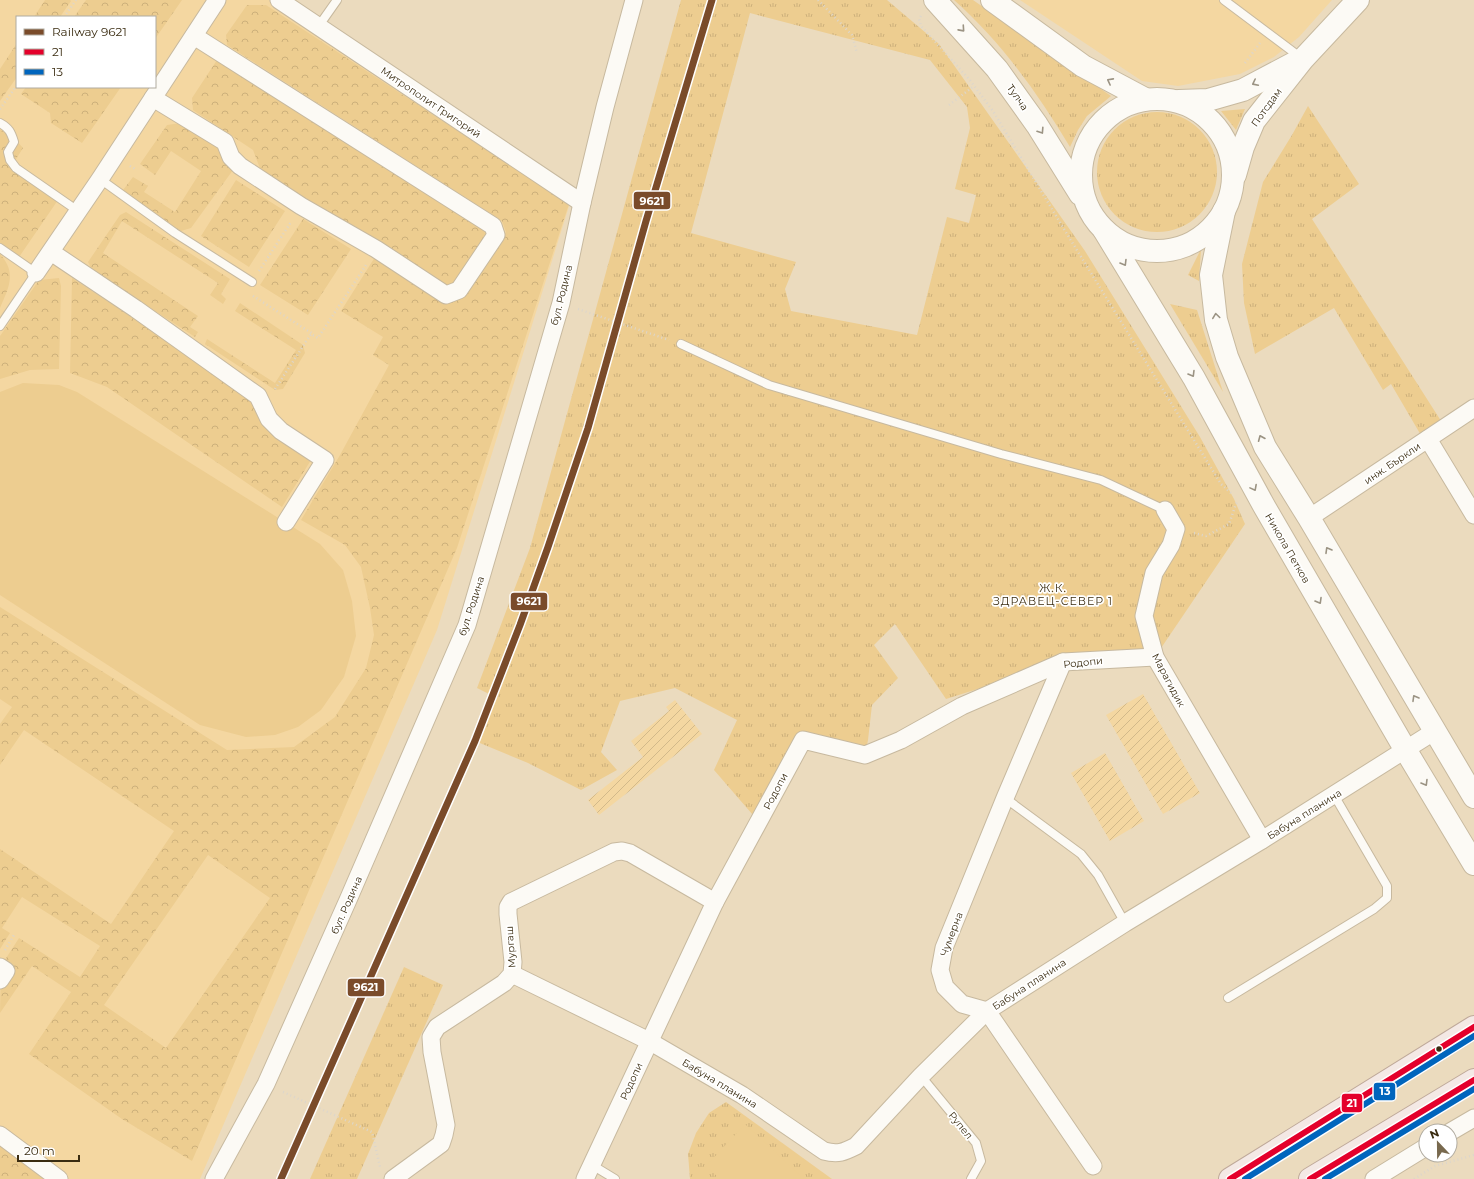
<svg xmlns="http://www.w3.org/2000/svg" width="1474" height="1179" font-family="Montserrat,sans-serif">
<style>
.built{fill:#f4d7a1;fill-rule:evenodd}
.industrial{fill:url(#industrial-furrows)}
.grass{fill:url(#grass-tufts);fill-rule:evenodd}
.park{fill:url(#park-crowns);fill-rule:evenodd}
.pitch{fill:#edcd90}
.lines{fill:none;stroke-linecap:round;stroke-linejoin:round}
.lane-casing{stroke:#c7b99f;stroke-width:10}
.street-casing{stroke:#c7b99f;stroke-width:19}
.secondary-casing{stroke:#c7b99f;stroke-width:24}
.primary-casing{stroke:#bfa99a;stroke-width:24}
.path{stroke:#dcd6cc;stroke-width:2.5;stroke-dasharray:1 3;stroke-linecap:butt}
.lane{stroke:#fcfaf5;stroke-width:8}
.street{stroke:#fcfaf5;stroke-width:17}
.secondary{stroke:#fcfaf5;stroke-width:22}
.primary{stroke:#f4e9e5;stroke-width:22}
.bus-1-casing{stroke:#fff;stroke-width:9}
.bus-2-casing{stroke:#fff;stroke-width:9}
.bus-1{stroke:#e4002b;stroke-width:6}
.bus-2{stroke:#0065bd;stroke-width:6}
.rail-1-casing{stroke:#fff;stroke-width:10}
.rail-1{stroke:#7a4b2a;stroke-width:7}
.oneway{stroke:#9b9383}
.bus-dot{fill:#3a2c11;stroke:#fff;stroke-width:1.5}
.labels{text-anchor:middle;stroke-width:3.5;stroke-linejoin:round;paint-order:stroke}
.street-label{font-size:10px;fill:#3a2c11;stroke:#fff}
.neighbourhood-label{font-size:11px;letter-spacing:1px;fill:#3a2c11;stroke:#fff}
.line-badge{stroke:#fff;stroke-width:1.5}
.badge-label{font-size:11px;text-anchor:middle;font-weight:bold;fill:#fff}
</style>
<defs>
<pattern id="industrial-furrows" width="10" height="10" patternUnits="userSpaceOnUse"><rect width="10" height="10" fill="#f4d7a1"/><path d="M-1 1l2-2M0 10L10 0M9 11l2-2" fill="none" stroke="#d2b98a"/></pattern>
<pattern id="grass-tufts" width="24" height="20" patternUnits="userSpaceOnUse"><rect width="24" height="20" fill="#edcd90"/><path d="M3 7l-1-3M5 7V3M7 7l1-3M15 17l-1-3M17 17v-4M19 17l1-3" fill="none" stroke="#ccb07b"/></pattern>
<pattern id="park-crowns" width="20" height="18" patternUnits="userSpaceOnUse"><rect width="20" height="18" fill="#edcd90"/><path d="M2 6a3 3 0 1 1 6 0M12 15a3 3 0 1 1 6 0" fill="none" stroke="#ccb07b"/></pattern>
</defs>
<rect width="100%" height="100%" fill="#ebdbbe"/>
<g class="built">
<path d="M0,0H296L570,203L437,630L200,1179H0ZM17,17H155V87H17Z"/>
<polygon points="1020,0 1332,0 1299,37 1274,57 1240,74 1178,86 1142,81"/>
</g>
<g class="industrial">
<polygon points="1143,694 1200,793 1163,814 1106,715"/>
<polygon points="675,700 702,734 599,815 588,800 643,757 631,741 669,711 666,707"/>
<polygon points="1105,753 1144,821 1110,841 1071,773"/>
</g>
<g class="grass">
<path d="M681,0H887L939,44L1085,251L1200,437L1234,499L1245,524L1155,657L1063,662L946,699L895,624L874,645L898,678L872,705L868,740L865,755L803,740L759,822L714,770L737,720L675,688L620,701L601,752L617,770L581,790L528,763L475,741L493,696L477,688L530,548ZM750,13L930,60L967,107L970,128L955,189L976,195L969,223L947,217L917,335L791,311L785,289L796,262L691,233Z"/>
<path d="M954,0H973L1111,96L1087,116L1078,130L1070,147C1038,93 1001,42 954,0Z"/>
<polygon points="1308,106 1359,184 1312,219 1443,424 1422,437 1391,384 1383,390 1334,308 1255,354 1244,303 1242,264 1263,182 1292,135"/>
<polygon points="1245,109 1236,130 1221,111"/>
<circle cx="1157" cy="172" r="60"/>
<polygon points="1201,249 1199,281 1188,275"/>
<polygon points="1170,304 1197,310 1223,392"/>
<polygon points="404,967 443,985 357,1179 310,1179"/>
<polygon points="726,1102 832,1179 690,1179 688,1154 696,1133 709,1113"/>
</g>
<g class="park">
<polygon points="45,0 70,0 71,1 60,17 34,17"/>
<polygon points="86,0 182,0 155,39 155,17 74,17"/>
<path d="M247,5H266L569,204L457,548L192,1161L122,1119L29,1054L71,992L32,966L0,1013L1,966L19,938L80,977L100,946L22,897L2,928L10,933L0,949V849L111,924L174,831L24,730L0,765V724L12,707L0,699V607L227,750L294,747L335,717L366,668L374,635L370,608L361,567L345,545L301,520L340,455L389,365L373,355L383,337L341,311L375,257L461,297L506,232L502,221L227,45L226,35ZM208,855L270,898L166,1048L104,1005Z"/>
<polygon points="17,43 17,77 0,101 0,69"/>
<polygon points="217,60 492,236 456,289 446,290 261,171 253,150 193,110 192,98"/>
<polygon points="26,87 121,87 82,143 51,123 50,113 21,94"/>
<polygon points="181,123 229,156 233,170 191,228 181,231 120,194 133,177 148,186 144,192 175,212 201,171 171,151 155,175 140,164 167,125"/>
<polygon points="0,129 16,140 23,148 13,164 58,200 15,263 0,252"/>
<polygon points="236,180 285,211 249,267 201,236"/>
<polygon points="126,212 230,279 221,294 226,299 223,304 210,295 218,283 122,221 103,253 198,316 190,327 198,332 195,337 92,270 88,262 120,215"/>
<polygon points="303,219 351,249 308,315 260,285"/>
<path d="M0,254C17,273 9,287 0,308Z"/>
<polygon points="59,278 61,286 59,369 30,370 0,379 0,336 39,280"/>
<polygon points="72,278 251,395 311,460 282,507 107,387 70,373"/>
<polygon points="240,303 303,345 305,353 283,389 275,390 205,344 207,339 275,383 296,350 235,311"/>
<polygon points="0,1144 46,1179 0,1179"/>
</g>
<g class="pitch">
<polygon points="23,383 59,385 77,392 320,544 343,570 352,601 356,636 344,677 321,710 298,727 275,735 246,737 200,725 0,595 0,392"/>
<polygon points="745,1124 804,1179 720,1179 706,1166"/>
</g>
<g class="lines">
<defs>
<g id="lane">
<polyline points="1224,0 1300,57"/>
<polyline points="318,27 337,0"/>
<path d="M0,123C9,128 11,132 14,142L8,152L10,160L16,168L78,211"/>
<polyline points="100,179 175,233 252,282"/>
<polyline points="0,248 36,273 0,326"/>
<polyline points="681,344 769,385 1001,454 1101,480 1165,510"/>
<polyline points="1005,798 1081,854 1098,875 1125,923"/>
<polyline points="1228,998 1374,909 1387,898 1387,886 1334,795"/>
<polyline points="921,1076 976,1143 981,1161 971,1179"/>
<polyline points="592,1165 615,1179"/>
</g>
<g id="street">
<polyline points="279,0 582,203"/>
<polyline points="153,98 225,142 231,157 240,166 301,206 376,249 446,295 459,290 496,235 493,226 194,36"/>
<polyline points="51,252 136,309 258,396 269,419 281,431 325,460 286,522"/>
<polyline points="36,273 100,179 217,0"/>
<polyline points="1428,439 1474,515"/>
<polyline points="1165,510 1176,529 1171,545 1154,573 1144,616 1155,657 1262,840"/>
<polyline points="1309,518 1474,408"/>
<polyline points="1063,662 1005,798 944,948 940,970 945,987 962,1004 987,1011 1093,1166"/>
<polyline points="0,967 6,971 0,980"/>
<path d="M512,974L649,1041L742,1095L824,1151C838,1155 844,1152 856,1146L921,1076L987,1011L1125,923L1262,840L1435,731"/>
<polyline points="1450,1132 1474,1118"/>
<polyline points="0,1135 59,1179"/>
<polyline points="214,1179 266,1084 348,900 467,625 561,303 582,203 605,107 634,0"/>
<polyline points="393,1179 441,1144 444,1135 446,1125 432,1052 431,1037 437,1027 504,983 512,974 513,962 508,914 508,907 511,902 614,852 622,851 630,853 715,902"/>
<polyline points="585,1179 715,902 803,740 865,755 901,740 962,706 1063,662 1155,657"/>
<polyline points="1374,1179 1426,1147"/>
</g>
<g id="secondary">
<polyline points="935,0 997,69 1037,125 1080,194"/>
<polyline points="992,0 1083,66 1145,99"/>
<circle cx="1157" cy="175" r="76"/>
<polyline points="1179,101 1208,100 1243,90 1296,62"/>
<polyline points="1235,175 1243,147 1254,121 1303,59 1358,0"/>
<polyline points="1224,211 1211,275 1216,320 1227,357 1265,447 1309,518 1474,797"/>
<polyline points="1104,230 1194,378 1264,506 1405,749 1474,864"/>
</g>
<g id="primary">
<polyline points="1230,1179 1474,1027"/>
<polyline points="1310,1179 1474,1080"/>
</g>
</defs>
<use href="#lane" class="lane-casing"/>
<use href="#street" class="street-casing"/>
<use href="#secondary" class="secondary-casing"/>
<use href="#primary" class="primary-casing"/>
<g class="path">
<polyline points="818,0 852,35 857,53"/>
<polyline points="921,16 919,19 921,26 969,79 993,111 1067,234 1221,484 1231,493"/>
<polyline points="64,17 76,0"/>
<polyline points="1245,63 1260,43"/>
<polyline points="949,105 974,86"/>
<polyline points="0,109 17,85"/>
<polyline points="130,166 137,170"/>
<polyline points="259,271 291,222"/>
<polyline points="253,296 313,334"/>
<polyline points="578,309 669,340"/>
<polyline points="275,389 311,334 318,338 366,265"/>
<polyline points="1194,533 1206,536 1229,524 1237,501"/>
<polyline points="5,950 14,935"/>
<polyline points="283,1092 372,1132 380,1167"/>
<polyline points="1414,1179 1435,1166 1474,1155"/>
</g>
<use href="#lane" class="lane"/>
<use href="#street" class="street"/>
<use href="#secondary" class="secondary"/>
<use href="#primary" class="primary"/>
<defs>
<g id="bus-1">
<polyline points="1230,1179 1474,1027"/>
<polyline points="1310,1179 1474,1080"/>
</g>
<g id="bus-2">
<polyline points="1245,1179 1474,1036"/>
<polyline points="1325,1179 1474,1089"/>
</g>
</defs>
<use href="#bus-1" class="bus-1-casing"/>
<use href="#bus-2" class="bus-2-casing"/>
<use href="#bus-1" class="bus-1"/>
<use href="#bus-2" class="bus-2"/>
<defs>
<polyline id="rail-1" points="281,1179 475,741 520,625 548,547 588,428 646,221 712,0"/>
</defs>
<use href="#rail-1" class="rail-1-casing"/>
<use href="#rail-1" class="rail-1"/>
</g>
<defs><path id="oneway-chevron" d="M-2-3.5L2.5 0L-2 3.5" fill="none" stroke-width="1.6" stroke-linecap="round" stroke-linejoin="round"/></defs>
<g class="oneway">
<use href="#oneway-chevron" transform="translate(962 29) rotate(48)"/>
<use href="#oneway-chevron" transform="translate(1110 81) rotate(-152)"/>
<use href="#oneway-chevron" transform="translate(1255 83) rotate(153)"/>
<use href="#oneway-chevron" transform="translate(1041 131) rotate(57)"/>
<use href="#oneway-chevron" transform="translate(1124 263) rotate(59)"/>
<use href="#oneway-chevron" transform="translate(1216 316) rotate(-98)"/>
<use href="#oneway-chevron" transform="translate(1192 374) rotate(59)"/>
<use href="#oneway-chevron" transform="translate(1261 438) rotate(-113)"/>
<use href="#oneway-chevron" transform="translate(1254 488) rotate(62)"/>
<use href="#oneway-chevron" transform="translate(1328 550) rotate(-120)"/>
<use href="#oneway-chevron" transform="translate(1319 601) rotate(60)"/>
<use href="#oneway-chevron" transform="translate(1415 698) rotate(-120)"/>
<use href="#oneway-chevron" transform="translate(1425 783) rotate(59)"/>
</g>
<circle class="bus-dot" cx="1439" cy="1049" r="3.5"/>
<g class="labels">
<g class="street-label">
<text transform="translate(1018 97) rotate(55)" y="4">Тулча</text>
<text transform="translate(431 102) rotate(34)" y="4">Митрополит Григорий</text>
<text transform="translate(1266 107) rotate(-54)" y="4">Потсдам</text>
<text transform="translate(561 295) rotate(-76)" y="4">бул. Родина</text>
<text transform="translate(1392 463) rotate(-34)" y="4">инж. Бъркли</text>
<text transform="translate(1288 548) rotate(60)" y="4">Никола Петков</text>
<text transform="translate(471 606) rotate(-72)" y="4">бул. Родина</text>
<text transform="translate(1083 662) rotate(-6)" y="4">Родопи</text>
<text transform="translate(1169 680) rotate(62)" y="4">Марагидик</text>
<text transform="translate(775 791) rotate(-62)" y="4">Родопи</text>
<text transform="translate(1304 814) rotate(-32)" y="4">Бабуна планина</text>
<text transform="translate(346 905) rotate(-66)" y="4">бул. Родина</text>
<text transform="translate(951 934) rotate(-69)" y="4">Чумерна</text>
<text transform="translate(510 947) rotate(-94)" y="4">Мургаш</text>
<text transform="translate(1029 984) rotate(-33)" y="4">Бабуна планина</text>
<text transform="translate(631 1081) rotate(-65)" y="4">Родопи</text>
<text transform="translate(720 1083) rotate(31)" y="4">Бабуна планина</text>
<text transform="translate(961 1125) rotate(51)" y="4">Рупел</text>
</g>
<g class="neighbourhood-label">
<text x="1053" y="592">Ж.К.<tspan x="1053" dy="13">ЗДРАВЕЦ-СЕВЕР 1</tspan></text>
</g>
</g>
<g class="line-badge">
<rect x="633" y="191" width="38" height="19" rx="4" fill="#7a4b2a"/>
<rect x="510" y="592" width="38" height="19" rx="4" fill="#7a4b2a"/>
<rect x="347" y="978" width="38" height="19" rx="4" fill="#7a4b2a"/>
<rect x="1373" y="1082" width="23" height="19" rx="4" fill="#0065bd"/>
<rect x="1341" y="1093" width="22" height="20" rx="4" fill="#e4002b"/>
</g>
<g class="badge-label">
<text x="652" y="205">9621</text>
<text x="529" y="605">9621</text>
<text x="366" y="991">9621</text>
<text x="1385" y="1095">13</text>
<text x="1352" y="1107">21</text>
</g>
<rect x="16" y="16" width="140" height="72" fill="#ffffff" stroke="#b0aba0"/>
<rect x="24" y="29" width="20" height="6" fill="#7a4b2a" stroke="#b0aba0"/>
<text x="52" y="36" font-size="12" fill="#3a2c11">Railway 9621</text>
<rect x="24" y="49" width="20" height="6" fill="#e4002b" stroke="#b0aba0"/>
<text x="52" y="56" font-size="12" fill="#3a2c11">21</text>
<rect x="24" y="69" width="20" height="6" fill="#0065bd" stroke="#b0aba0"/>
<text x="52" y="76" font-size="12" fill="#3a2c11">13</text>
<g transform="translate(1438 1143) rotate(338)"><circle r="19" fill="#ffffff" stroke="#b0aba0"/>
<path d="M0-3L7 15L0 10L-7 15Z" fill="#78694e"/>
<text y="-6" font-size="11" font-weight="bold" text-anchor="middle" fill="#3a2c11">N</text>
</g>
<path d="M18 1155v6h61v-6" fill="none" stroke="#3a2c11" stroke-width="2"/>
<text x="24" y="1155" font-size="12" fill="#3a2c11" stroke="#ffffff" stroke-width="3" paint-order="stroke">20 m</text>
</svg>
